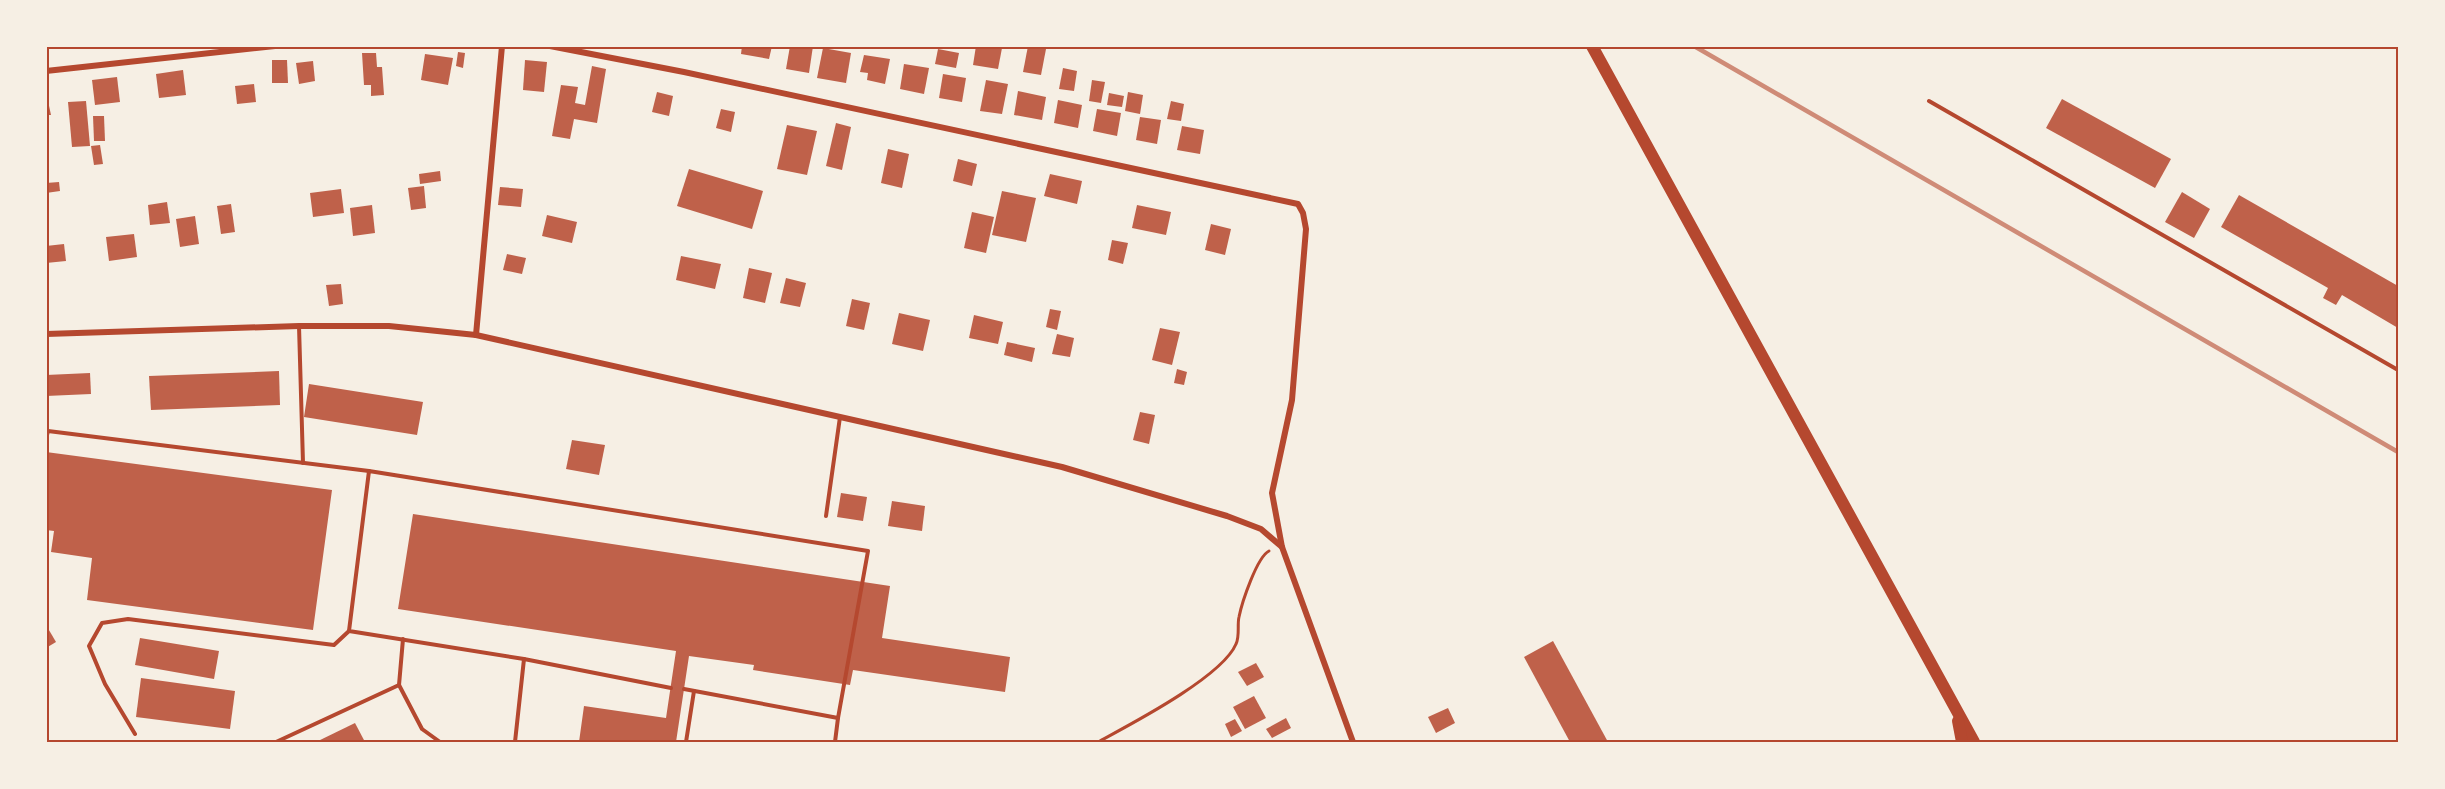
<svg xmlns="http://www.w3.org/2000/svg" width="2445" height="789" font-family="Ubuntu,sans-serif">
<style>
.building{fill:#bf614a}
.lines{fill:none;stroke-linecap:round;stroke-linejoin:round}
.path{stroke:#b5482f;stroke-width:3}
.service{stroke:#b5482f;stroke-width:4}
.minor{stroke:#b5482f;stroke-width:6}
.primary{stroke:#b5482f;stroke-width:12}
.rail{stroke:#cf8b77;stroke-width:4.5}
.neatline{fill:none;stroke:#b5482f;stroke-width:2}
</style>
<rect width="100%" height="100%" fill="#f6efe4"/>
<g class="building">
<polygon points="742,46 772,46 769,59 741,54"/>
<polygon points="790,46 813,46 809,73 786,69"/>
<polygon points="976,46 1002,48 998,69 973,65"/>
<polygon points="1028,46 1046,49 1041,75 1023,72"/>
<polygon points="823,48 851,53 846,83 817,78"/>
<polygon points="938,49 959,53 956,68 935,64"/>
<polygon points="458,52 465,53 463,68 456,66"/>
<polygon points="362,53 376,53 377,67 382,67 384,95 371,96 371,85 364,85"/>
<polygon points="425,54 453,58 448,85 421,80"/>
<polygon points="864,55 890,59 885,84 867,80 868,73 860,72"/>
<polygon points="272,60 287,60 288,83 272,83"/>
<polygon points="525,60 547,62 544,92 523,90"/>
<polygon points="313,61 315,81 299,84 296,63"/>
<polygon points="904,64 929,68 924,94 900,89"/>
<polygon points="592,66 606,69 597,123 574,119 570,139 552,136 561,85 578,87 575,103 585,105"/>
<polygon points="1063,68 1077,71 1074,91 1059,89"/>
<polygon points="183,70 186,95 159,98 156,74"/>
<polygon points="943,74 966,78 962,102 939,98"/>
<polygon points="117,77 120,102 95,105 92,80"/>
<polygon points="986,80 1008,84 1002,114 980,111"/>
<polygon points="1092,80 1105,82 1101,103 1089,101"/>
<polygon points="254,84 256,102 237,104 235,86"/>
<polygon points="1018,91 1046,97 1042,120 1014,115"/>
<polygon points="46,92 51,115 46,115"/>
<polygon points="657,92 673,96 669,116 652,112"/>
<polygon points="1128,92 1143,95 1140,114 1125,111"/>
<polygon points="1109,93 1124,96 1122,107 1107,105"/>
<polygon points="2062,99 2171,159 2155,188 2046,128"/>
<polygon points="1058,100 1082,105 1078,128 1054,123"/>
<polygon points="86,101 90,146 72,147 68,102"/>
<polygon points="1171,101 1184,104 1181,121 1167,119"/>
<polygon points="721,109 735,112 731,132 716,128"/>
<polygon points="1097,109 1121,113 1117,136 1093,131"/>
<polygon points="93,116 104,116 105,141 94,141"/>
<polygon points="1140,117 1161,120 1157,144 1136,140"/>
<polygon points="836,123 851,127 842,170 826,166"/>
<polygon points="787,125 817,131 807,175 777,169"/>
<polygon points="1182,126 1204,130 1200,154 1177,150"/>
<polygon points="100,145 103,164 94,165 91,146"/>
<polygon points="888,149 909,154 902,188 881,183"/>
<polygon points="958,159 977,164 972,186 953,181"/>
<polygon points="689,169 763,191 752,229 677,206"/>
<polygon points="440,171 441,181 420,184 419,174"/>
<polygon points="1050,174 1082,181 1077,204 1044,196"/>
<polygon points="59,182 60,191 46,193 46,183"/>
<polygon points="424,186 426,208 411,210 408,188"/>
<polygon points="500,187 523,189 521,207 498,205"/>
<polygon points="341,189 344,213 313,217 310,193"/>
<polygon points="1002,191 1036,198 1026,242 992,235"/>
<polygon points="2182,192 2210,209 2194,238 2165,222"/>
<polygon points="2239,195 2398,286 2398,328 2342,295 2336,305 2323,298 2328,288 2221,227"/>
<polygon points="167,202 170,223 150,225 148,205"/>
<polygon points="231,204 235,232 221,234 217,206"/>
<polygon points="372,205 375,233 353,236 350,208"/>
<polygon points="1137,205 1171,212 1166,235 1132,228"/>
<polygon points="972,212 994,217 986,253 964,248"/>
<polygon points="547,215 577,222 572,243 542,236"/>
<polygon points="195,216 199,244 180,247 176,219"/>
<polygon points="1211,224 1231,229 1225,255 1205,250"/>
<polygon points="134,234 137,257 109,261 106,237"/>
<polygon points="1112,240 1128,243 1123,264 1108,260"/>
<polygon points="64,244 66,261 46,263 46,246"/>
<polygon points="507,254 526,258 522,274 503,270"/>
<polygon points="681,256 721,264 715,289 676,280"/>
<polygon points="749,268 772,273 765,303 743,298"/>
<polygon points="786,278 806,283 800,307 780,303"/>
<polygon points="341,284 343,304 329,306 326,285"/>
<polygon points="852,299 870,303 864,330 846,326"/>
<polygon points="1050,309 1061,311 1057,330 1046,327"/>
<polygon points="899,313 930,320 923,351 892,344"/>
<polygon points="974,315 1003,322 998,344 969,338"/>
<polygon points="1160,328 1180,332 1172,365 1152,360"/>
<polygon points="1057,334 1074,338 1070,357 1052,354"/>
<polygon points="1007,342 1035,348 1032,362 1004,355"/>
<polygon points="1177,369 1187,372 1184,385 1174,383"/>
<polygon points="279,371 280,405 151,410 149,376"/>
<polygon points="90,373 91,394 46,396 46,375"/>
<polygon points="309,384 423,402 417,435 304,417"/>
<polygon points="1140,412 1155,415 1149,444 1133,440"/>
<polygon points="572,440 605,445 599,475 566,469"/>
<polygon points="46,452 332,490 313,630 87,600 92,558 51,552 54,531 46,530"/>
<polygon points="841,493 867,497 863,521 837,517"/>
<polygon points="892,501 925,506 922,531 888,526"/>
<polygon points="413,514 890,586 882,638 1010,657 1005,692 853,670 850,685 753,670 754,665 689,656 676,742 579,742 584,706 666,718 676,651 398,609"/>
<polygon points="46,625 56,642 46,648"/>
<polygon points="140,638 219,651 214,679 135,665"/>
<polygon points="1553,641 1608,742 1570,742 1524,657"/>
<polygon points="1256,663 1264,677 1247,686 1238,672"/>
<polygon points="141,678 235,691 230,729 136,717"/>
<polygon points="1254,696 1266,718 1245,729 1233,707"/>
<polygon points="1448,708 1455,723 1436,733 1428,717"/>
<polygon points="1286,718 1291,728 1272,738 1266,729"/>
<polygon points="1235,719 1242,731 1231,737 1225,724"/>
<polygon points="355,723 365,742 316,742"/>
</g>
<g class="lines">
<path class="path" d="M1098,742C1131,724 1222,677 1236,644C1240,636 1237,625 1239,617C1242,602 1257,557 1269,551"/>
<g class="service">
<polyline points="1929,101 2398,370"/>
<polyline points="299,326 303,463"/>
<polyline points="46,439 48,431 369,471"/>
<polyline points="826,516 840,417"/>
<polyline points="524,659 349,631 369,471 868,551 838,718 684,689"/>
<polyline points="399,685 422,729 440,742"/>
<polyline points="135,734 105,684 89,646 102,623 128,619 334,645 349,631"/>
<polyline points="276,742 399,685 403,639"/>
<polyline points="515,742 524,659 671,688"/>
<polyline points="686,742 694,691"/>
<polyline points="835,742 838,718"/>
</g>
<g class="minor">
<polyline points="550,46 684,72 1298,204 1303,213 1306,229 1292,400 1272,493 1282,547 1353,742"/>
<polyline points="46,71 275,46"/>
<polyline points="46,334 299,326 389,326 476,335 1062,467 1227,516 1261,529 1282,547"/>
<polyline points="476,335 502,46"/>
</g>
<g class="primary">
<polyline points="1592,46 1974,742"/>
<polyline points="1958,721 1962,742"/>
</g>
<polyline class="rail" points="1694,46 2398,452"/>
</g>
<rect width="2445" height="789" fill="none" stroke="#f6efe4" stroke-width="96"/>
<rect x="48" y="48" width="2349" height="693" class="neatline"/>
</svg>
